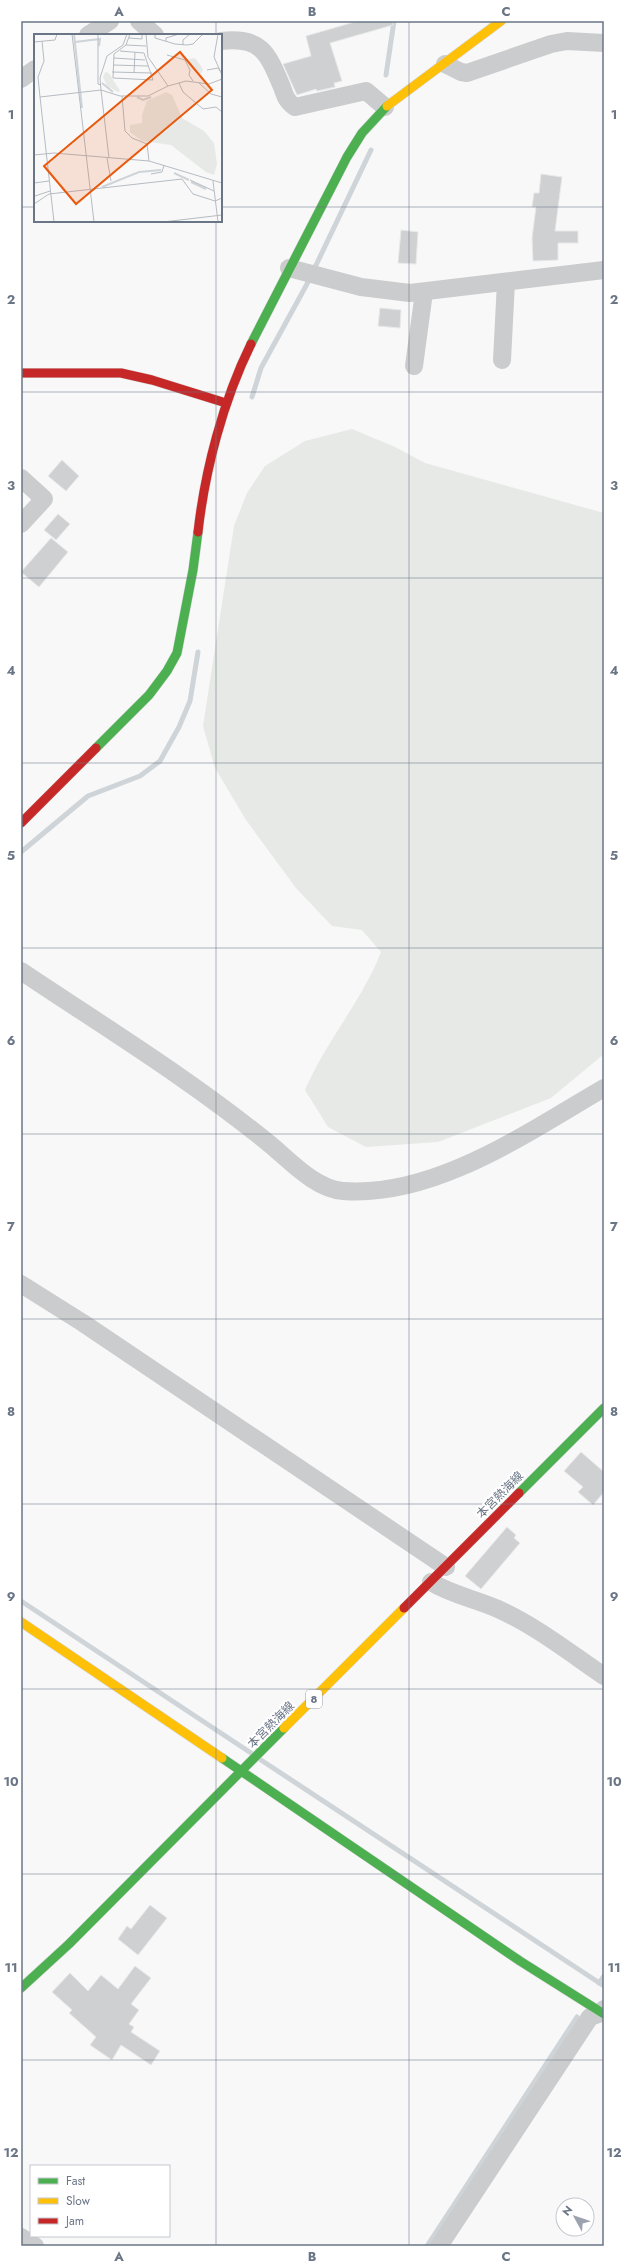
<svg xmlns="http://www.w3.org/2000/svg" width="625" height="2267" font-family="Jost,'Noto Sans JP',sans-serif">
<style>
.green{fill:#e6e9e5}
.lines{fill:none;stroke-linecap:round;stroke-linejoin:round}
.stream{stroke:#ced4d8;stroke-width:5}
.building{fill:#cfd0d2;stroke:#e8e8e8}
.fast-casing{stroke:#d5d6d7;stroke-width:10}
.slow-casing{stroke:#d5d6d7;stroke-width:10}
.jam-casing{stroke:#d5d6d7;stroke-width:10}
.street{stroke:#cbcccd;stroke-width:18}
.fast{stroke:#4caf50;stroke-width:9}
.slow{stroke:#ffc107;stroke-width:9}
.jam{stroke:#c62828;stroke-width:9}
.grid{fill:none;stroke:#6a7586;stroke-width:1;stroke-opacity:0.55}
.labels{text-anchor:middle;stroke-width:4;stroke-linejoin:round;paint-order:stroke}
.shield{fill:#fff;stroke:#979eaa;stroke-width:1}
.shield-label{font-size:11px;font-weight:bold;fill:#6a7586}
.street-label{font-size:12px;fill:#6a7586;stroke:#fff}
.inset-river{fill:none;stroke:#ced4d8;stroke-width:2}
.inset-road{fill:none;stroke:#b6bcc3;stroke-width:1}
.view{fill:#e8590c;fill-opacity:0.15;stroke:#e8590c;stroke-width:2}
.inset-edge{fill:none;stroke:#6a7586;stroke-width:2}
.neatline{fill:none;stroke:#6a7586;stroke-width:1.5}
.grid-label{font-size:13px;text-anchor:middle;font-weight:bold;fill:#6a7586}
</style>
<rect width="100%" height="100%" fill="#f8f8f8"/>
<path class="green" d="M352,429L395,447L425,463L604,513V1054L551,1098L438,1142L366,1147L328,1127L305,1090C326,1041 362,1001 381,952L362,930L332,926L296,888L246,820L215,768L203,726L234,526L247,493L265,466L305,441Z"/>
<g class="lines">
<g class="stream">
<polyline points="386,75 394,21"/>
<polyline points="252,397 261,368 307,284 371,150"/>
<polyline points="21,852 88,796 140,776 160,761 179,727 190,701 198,652"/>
<polyline points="21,1601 251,1753"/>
<polyline points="261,1760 604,1986"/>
<polyline points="599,1983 604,1976"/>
<polyline points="427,2246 577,2017"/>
</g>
</g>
<g class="building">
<polygon points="358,21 393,21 393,25 330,43 342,81 334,83 335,87 317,91 316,89 297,95 283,64 311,56 306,36"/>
<polygon points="541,174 562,177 555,231 578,231 578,243 558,243 558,260 533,261 532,238 536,207 532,207 534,193 539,193"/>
<polygon points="401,230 418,232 416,264 398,263"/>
<polygon points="380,308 401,310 400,328 378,326"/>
<polygon points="62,460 79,476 66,491 48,476"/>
<polygon points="58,514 70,524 56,540 44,530"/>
<polygon points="51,538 68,552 39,587 21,572"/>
<polygon points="581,1452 604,1472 604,1492 593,1505 578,1492 583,1487 564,1471"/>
<polygon points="507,1527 516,1535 514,1538 520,1543 481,1589 465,1576"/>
<polygon points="150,1905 167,1918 138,1955 118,1939 127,1926 131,1929"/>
<polygon points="135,1966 151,1978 131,2004 139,2010 129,2024 134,2027 131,2032 160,2051 151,2065 121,2045 112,2060 90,2045 96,2037 69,2013 72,2010 52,1992 70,1973 88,1991 101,1975 118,1989"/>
</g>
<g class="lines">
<defs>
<g id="fast">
<polyline points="251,344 347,157 362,133 387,106"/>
<polyline points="96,748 149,695 167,671 177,653 193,570 198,532"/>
<polyline points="519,1493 604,1408"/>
<polyline points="222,1758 520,1961 604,2014"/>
<polyline points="21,1988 69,1944 284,1728"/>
</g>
<g id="slow">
<polyline points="387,106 501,21"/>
<polyline points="21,1622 222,1758"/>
<polyline points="284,1728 404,1608"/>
</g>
<g id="jam">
<polyline points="21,373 121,373 152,380 226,403"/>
<path d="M198,532C205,470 223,401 251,344"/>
<polyline points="21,823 96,748"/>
<polyline points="404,1608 519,1493"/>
</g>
</defs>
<use href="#fast" class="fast-casing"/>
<use href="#slow" class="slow-casing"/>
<use href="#jam" class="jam-casing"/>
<g class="street">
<polyline points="139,21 155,35"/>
<polyline points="88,35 110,21"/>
<path d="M221,41C262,36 268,54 282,87C285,96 287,102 295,107L366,91L385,107"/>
<polyline points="445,64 461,72 467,73 551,44 567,41 604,43"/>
<polyline points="21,79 35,69"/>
<polyline points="289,268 361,287 410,293 604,270"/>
<polyline points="502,360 506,282"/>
<polyline points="414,366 424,292"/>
<polyline points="21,478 44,499 21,524"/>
<path d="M21,971C106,1028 193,1081 272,1146C291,1162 316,1189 343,1191C435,1198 528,1132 604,1088"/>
<polyline points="21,1284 83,1323 446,1567"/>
<path d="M431,1582C452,1595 476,1599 498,1609C536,1626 570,1653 604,1676"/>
<polyline points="21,2237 35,2246"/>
<polyline points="439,2246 590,2017 601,2013 604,2009"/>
</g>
<use href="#fast" class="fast"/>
<use href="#slow" class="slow"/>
<use href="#jam" class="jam"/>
</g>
<path class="grid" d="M216,21V35M409,21V2246M21,207H35M221,207H604M216,221V2246M21,392H604M21,578H604M21,763H604M21,948H604M21,1134H604M21,1319H604M21,1504H604M21,1689H604M21,1874H604M21,2060H604"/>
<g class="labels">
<rect class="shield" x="306" y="1690" width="16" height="18" rx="3"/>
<g class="shield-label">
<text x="314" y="1703">8</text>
</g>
<g class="street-label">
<text transform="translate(500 1495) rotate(-45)" y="4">本宮熱海線</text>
<text transform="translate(271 1725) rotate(-45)" y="4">本宮熱海線</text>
</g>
</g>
<g transform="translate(34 34)">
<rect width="188" height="188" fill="#f8f8f8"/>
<path d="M161,24L169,35L167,40L155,30L154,25ZM71,38L75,39L86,57L84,58L73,52L69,43ZM132,58L138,61L148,84L170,97L180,109L183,130L180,141L172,138L137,111L108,107L96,98V91L108,89V81L113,67Z" fill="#e6e9e5"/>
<path class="inset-river" d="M40,0L48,74M41,8L66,5L65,12M68,49L79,58M103,63L109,66L117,63M140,139L155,146M157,148L172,155M68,153L105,138L127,136"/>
<path class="inset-road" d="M38,0L60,188M64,0V50L67,51M112,0L114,23L134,52M121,0V4L141,10L153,11L159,10L169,0M184,0L180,23L188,41M95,4L108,5V0M132,7V4L145,0M0,8L21,6L23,0M92,11L112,12M149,11V6L156,0M86,17L110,19L119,46L79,44L80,20L92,11L96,0M133,21L151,26L156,36L155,41L159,47M80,24L111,26M79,31L114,32M173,36L184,34L186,37M78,38L118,39M100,39L101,18M145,49L149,58L169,75L182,73L188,78M165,49L177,60L188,63M88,62L91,97L98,104L113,110L115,127M6,63L4,43L10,27L8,7M0,121L20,119L115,127L188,149M73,124L77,147M75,124L67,56L86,62H114L134,52L152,47L175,50L188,45M117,140L128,138L130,131M156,146L180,157M179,147L184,188M0,149L15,147M1,162L16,157M0,170L15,160L148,145L159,160L181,167L188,164M20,188L6,63L67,56L66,44L73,22L89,11L93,0M129,188L188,181"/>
<path class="view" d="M146,18L178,56L42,170L10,132Z"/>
<rect width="188" height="188" class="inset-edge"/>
</g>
<rect width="625" height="2267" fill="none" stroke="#ffffff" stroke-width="44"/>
<rect x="30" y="2165" width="140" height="72" fill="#ffffff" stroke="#c3c8cf"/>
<rect x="38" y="2178" width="20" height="6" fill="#4caf50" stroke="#c3c8cf"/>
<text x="66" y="2185" font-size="12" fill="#6a7586">Fast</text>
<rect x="38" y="2198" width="20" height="6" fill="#ffc107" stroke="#c3c8cf"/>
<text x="66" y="2205" font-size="12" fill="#6a7586">Slow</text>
<rect x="38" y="2218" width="20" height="6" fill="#c62828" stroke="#c3c8cf"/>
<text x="66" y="2225" font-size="12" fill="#6a7586">Jam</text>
<g transform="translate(575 2217) rotate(310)"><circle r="19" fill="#ffffff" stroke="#c3c8cf"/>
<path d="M0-3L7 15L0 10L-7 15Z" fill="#9ca3ae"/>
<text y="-6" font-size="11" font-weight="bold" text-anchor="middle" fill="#6a7586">N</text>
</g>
<rect x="22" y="22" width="581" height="2223" class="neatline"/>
<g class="grid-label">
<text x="119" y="16">A</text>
<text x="312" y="16">B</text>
<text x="506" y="16">C</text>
<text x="11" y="119">1</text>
<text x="614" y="119">1</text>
<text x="11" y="304">2</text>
<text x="614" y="304">2</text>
<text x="11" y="490">3</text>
<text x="614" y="490">3</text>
<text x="11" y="675">4</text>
<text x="614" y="675">4</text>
<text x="11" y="860">5</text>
<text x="614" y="860">5</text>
<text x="11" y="1045">6</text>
<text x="614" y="1045">6</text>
<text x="11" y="1231">7</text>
<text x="614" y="1231">7</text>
<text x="11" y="1416">8</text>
<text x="614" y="1416">8</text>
<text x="11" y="1601">9</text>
<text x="614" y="1601">9</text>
<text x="11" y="1786">10</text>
<text x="614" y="1786">10</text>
<text x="11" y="1972">11</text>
<text x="614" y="1972">11</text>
<text x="11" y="2157">12</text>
<text x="614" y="2157">12</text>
<text x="119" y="2261">A</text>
<text x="312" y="2261">B</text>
<text x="506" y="2261">C</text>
</g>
</svg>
